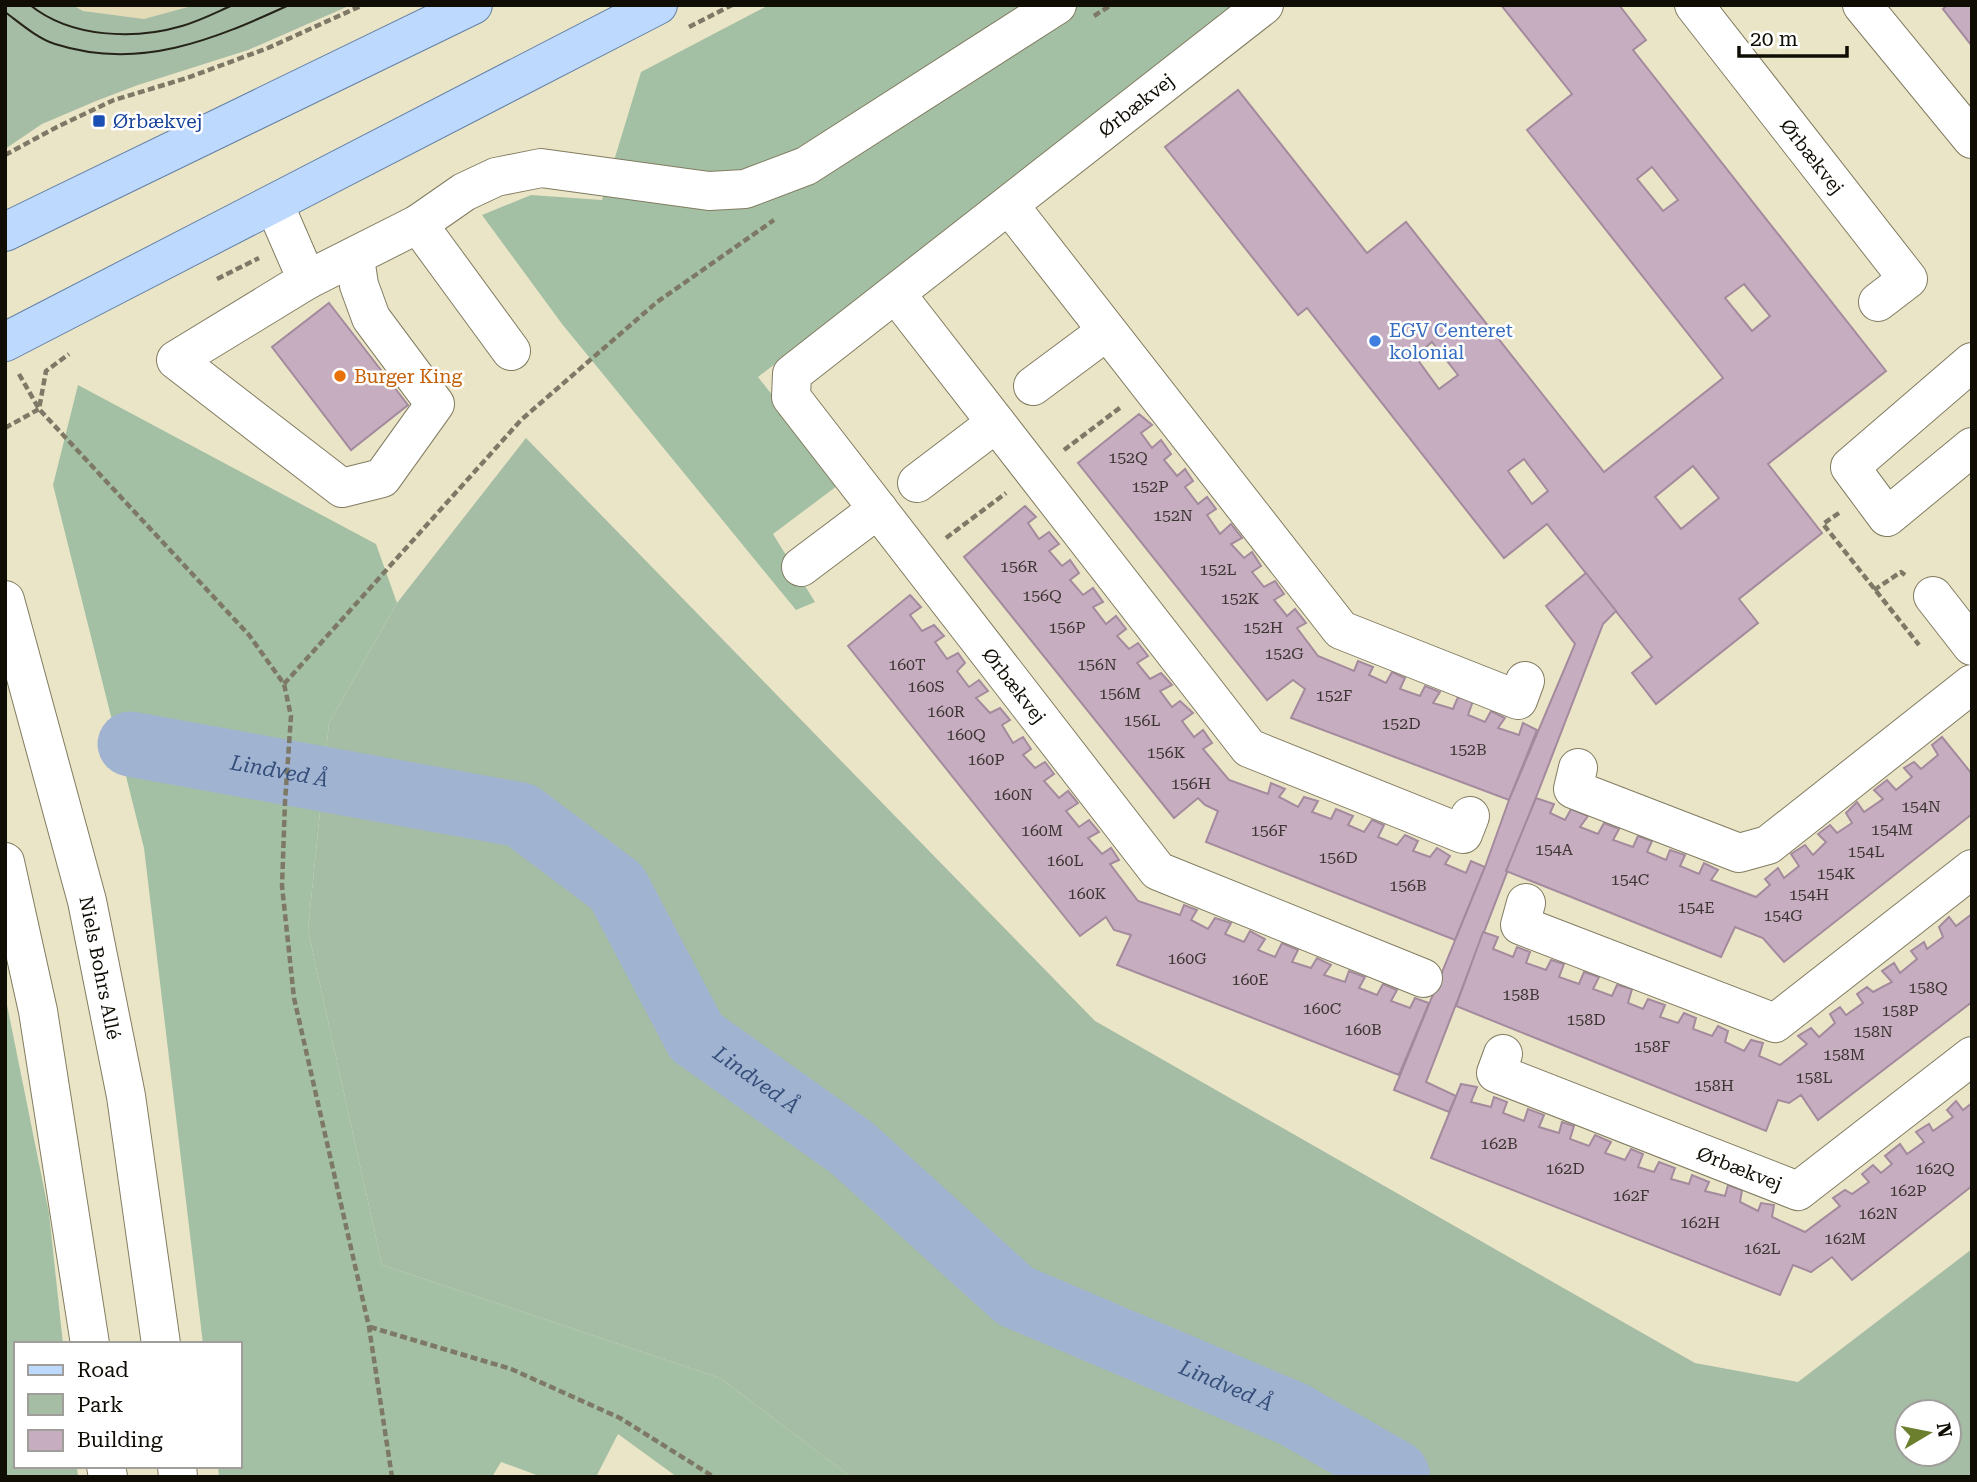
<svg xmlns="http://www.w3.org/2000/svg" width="1977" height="1482" font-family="'Roboto Serif',serif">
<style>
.built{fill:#e2dbb6}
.green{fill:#a5bca5;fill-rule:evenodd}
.forest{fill:#a4c0a4}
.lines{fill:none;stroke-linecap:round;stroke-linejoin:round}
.river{stroke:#a0b3d1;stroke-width:65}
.building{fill:#c7adc0;stroke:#a38a9d;stroke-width:2;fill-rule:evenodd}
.minor-casing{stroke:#817c61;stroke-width:40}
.major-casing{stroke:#6481a6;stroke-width:40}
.path{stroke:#7d7966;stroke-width:4.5;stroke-dasharray:7 3.5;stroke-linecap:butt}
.minor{stroke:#fff;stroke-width:38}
.major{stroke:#bed9fe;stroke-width:38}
.tram{stroke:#262318;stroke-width:2}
.transit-dot{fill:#1a4fb4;stroke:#fff;stroke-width:2.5}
.shop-dot{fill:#3f7fe0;stroke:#fff;stroke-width:2.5}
.food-dot{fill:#e8710a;stroke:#fff;stroke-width:2.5}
.labels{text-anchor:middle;stroke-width:5;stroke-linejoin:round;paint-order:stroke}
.number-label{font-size:16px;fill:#3d3533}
.street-label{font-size:19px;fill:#0f0d04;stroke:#fff}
.transit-label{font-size:19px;fill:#164399;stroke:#fff;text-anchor:start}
.shop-label{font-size:19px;fill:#366cbe;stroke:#fff;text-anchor:start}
.food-label{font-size:19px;fill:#c56008;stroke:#fff;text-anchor:start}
.water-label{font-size:21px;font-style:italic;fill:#354f7a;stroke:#fff}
</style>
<rect width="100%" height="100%" fill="#ebe5c7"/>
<polygon class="built" points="72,5 195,5 144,19 82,11"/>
<g class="green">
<polygon points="5,5 72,5 83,11 144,19 195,5 351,5 248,50 138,85 96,101 42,124 5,149"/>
<path d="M526,438L1095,1021L1695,1363L1798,1382L1972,1249V1477H851L720,1378L382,1265L308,930L329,723L397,603ZM1907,1412H1949V1454H1907Z"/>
</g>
<g class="forest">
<polygon points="769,5 1239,5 758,377 841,483 773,534 815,602 796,610 562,324 482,215 531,195 602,200 641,72"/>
<polygon points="78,385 376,544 397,603 329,723 308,930 382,1265 720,1378 851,1477 677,1477 618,1434 596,1477 542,1477 501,1462 492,1477 219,1477 218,1466 240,1466 240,1344 203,1344 144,848 53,485"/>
<polygon points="5,995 49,1213 63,1344 16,1344 16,1466 77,1466 78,1477 5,1477"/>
</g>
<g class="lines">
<path class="river" id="s1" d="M130,744L521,815L617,887L696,1037L852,1148L1015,1296L1293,1414L1396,1473L1398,1477"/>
</g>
<g class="building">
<path d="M1501,5H1619L1646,40L1633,50L1886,371L1768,464L1822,533L1739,599L1758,623L1656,704L1632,673L1652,657L1547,524L1504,558L1307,308L1298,315L1165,147L1238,90L1367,253L1406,222L1604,472L1723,378L1527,130L1572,94ZM1652,167L1678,200L1663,211L1637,179ZM1744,284L1770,316L1752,331L1725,298ZM1432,342L1458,375L1439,389L1415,356ZM1524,459L1548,491L1532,504L1508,471ZM1693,466L1719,498L1681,529L1655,497Z"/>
<polygon points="1947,5 1972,5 1972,46 1943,9"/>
<polygon points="329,303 408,405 351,450 272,347"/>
<polygon points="1139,414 1152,425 1141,433 1152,448 1161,440 1171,454 1164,460 1177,476 1185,469 1193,481 1185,487 1198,504 1207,497 1216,509 1207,515 1220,534 1231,524 1242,538 1231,544 1244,558 1252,552 1261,566 1252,572 1264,587 1275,581 1284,594 1274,600 1287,616 1295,609 1306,623 1297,628 1318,656 1354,671 1358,661 1373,667 1369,675 1386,683 1392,672 1405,678 1400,689 1420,696 1425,686 1440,692 1433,703 1453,709 1458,697 1473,701 1468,715 1485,722 1491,711 1505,718 1498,728 1519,735 1523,723 1537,730 1509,800 1291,718 1305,689 1293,680 1267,700 1078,463"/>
<polygon points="1025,506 1036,517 1028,523 1039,539 1049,532 1059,544 1049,551 1062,566 1070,560 1079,573 1070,580 1083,595 1093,588 1103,602 1093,607 1106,624 1116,616 1126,629 1117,636 1129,649 1138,643 1148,656 1137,663 1150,679 1161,673 1172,685 1160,691 1172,707 1180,701 1193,713 1182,721 1194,737 1203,730 1212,743 1203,749 1229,780 1268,794 1271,783 1285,789 1279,797 1298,807 1304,797 1318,801 1312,812 1331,819 1336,809 1353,816 1348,825 1364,832 1372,820 1384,825 1378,837 1397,845 1405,835 1418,841 1413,851 1430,857 1437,848 1450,856 1445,864 1466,873 1471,861 1485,867 1455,940 1206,842 1218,811 1205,805 1198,798 1174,818 964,557"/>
<polygon points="1586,573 1616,611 1603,624 1426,1082 1456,1096 1449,1112 1394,1090 1485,867 1509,800 1575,644 1546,606"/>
<polygon points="910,595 921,607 910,615 922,631 934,625 944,636 935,642 947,659 958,653 965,663 957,671 969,687 979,680 988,691 976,698 990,713 1000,708 1010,720 1002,725 1013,743 1023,737 1031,749 1023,755 1035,768 1045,762 1054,774 1044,781 1059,798 1068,791 1078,803 1066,811 1079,827 1089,820 1099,832 1088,838 1102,854 1111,848 1119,860 1110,864 1138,901 1180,915 1184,905 1197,910 1191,920 1208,929 1215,918 1231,923 1225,934 1244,942 1250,931 1265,939 1258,950 1275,957 1282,943 1298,950 1292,962 1311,968 1317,958 1331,965 1324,975 1345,982 1349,971 1365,977 1359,988 1377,995 1383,984 1397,990 1391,1001 1410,1008 1415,998 1429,1003 1399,1075 1117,965 1131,935 1114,930 1106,917 1080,936 848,646"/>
<polygon points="1942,737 1972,774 1972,814 1784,962 1763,938 1735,927 1721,957 1506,871 1536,798 1554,804 1550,813 1565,820 1571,809 1588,816 1580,827 1598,834 1604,823 1619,829 1613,840 1633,847 1638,836 1652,841 1647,852 1666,860 1670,850 1685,855 1680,866 1699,874 1704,863 1718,870 1711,880 1756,897 1770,885 1765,879 1778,868 1784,878 1799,866 1791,854 1805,845 1813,855 1826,842 1818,834 1830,825 1837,833 1852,823 1846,813 1857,802 1864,812 1883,799 1874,790 1887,780 1896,790 1912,777 1904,768 1914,762 1921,769 1938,755 1932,745"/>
<polygon points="1972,914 1972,1002 1818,1120 1801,1095 1789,1103 1778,1100 1766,1131 1456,1006 1483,932 1498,937 1493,949 1513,957 1517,947 1530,952 1526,963 1546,970 1551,960 1564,964 1559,977 1579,984 1584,972 1599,977 1593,989 1612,996 1617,985 1632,989 1628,1003 1643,1009 1648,999 1665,1005 1660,1017 1678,1023 1684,1013 1696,1018 1693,1029 1712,1036 1718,1026 1728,1031 1725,1042 1744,1051 1751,1040 1763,1043 1759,1056 1780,1065 1807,1044 1798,1036 1811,1028 1819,1037 1835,1023 1830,1014 1840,1007 1846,1015 1863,1003 1857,994 1867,987 1873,992 1892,982 1882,971 1894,963 1900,973 1917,959 1911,951 1924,942 1927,949 1943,937 1939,927 1949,917 1956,926"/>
<polygon points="1461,1084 1477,1087 1471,1102 1491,1107 1494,1097 1507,1102 1503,1113 1524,1121 1528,1109 1544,1115 1539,1127 1559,1133 1562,1122 1574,1126 1570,1139 1589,1146 1595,1135 1611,1142 1605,1153 1625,1160 1631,1149 1643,1154 1638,1167 1654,1172 1659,1162 1675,1168 1671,1179 1689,1184 1692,1175 1709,1182 1705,1191 1725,1196 1728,1185 1742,1190 1740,1202 1758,1211 1761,1203 1774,1205 1772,1217 1805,1232 1840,1206 1833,1198 1845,1190 1852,1194 1869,1182 1862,1174 1873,1165 1881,1173 1892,1164 1885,1156 1900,1144 1907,1154 1924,1142 1916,1132 1929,1124 1933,1131 1953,1117 1947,1110 1956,1101 1963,1110 1972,1103 1972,1186 1852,1280 1832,1257 1811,1272 1793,1265 1780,1295 1431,1158"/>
</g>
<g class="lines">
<defs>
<g id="minor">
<path id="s2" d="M1264,5L792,374L791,397L1158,871L1423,978"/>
<path id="s3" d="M1694,5L1908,279L1878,302"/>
<polyline points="1862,5 1972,139"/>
<polyline points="274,204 307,280"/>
<polyline points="1009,205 1341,630 1518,700 1525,681"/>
<polyline points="418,224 511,351"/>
<polyline points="355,258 359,285 371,318 435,404 382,478 342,488 176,360 307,280 418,224 464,192 496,177 541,168 709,191 745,189 806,166 1057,5"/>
<polyline points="896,294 1249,748 1463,834 1470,816"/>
<polyline points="1972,362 1850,467 1887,517 1972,447"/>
<polyline points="1033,386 1107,331"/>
<polyline points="917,483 996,423"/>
<polyline points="801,567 878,509"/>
<polyline points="1933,596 1972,646"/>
<path id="s4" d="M5,600L87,901L126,1096L161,1344"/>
<polyline points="1578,768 1573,789 1739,853 1768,845 1972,684"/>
<polyline points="5,862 38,1011 90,1344"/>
<polyline points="1526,903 1520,925 1775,1023 1972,869"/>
<path id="s5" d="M1503,1054L1496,1073L1798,1191L1972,1056"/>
<polyline points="106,1466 108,1477"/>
<polyline points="177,1466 178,1477"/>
</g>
<g id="major">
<polyline points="5,232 473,5"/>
<polyline points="5,342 658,5"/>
</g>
</defs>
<use href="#minor" class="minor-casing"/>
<use href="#major" class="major-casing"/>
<g class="path">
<polyline points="1094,16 1111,5"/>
<polyline points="689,27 732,5"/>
<polyline points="5,155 57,127 114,100 187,78 268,48 363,5"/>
<polyline points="217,279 259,258"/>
<polyline points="19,374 39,409 249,635 284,684 291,716 285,802 282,886 294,998 369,1327 392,1477"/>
<polyline points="5,428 39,409 46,371 69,354"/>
<polyline points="1064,450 1121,407"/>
<polyline points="1839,513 1823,524 1919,645"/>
<polyline points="946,538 1006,493"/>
<polyline points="1874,590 1901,572 1905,575"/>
<polyline points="284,684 521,420 657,302 774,220"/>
<polyline points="370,1327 511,1369 620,1418 714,1477"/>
</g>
<use href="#minor" class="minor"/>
<use href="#major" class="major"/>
<g class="tram">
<path d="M30,5C71,38 134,40 182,26C200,21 217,12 233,5"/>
<path d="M5,12C20,23 38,39 55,44C139,71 213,40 289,5"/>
</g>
</g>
<rect class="transit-dot" x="92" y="114" width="14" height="14" rx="3.5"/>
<circle class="shop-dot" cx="1375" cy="341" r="7"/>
<circle class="food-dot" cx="340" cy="376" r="7"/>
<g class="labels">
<g class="number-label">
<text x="1128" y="463">152Q</text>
<text x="1150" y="492">152P</text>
<text x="1173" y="521">152N</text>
<text x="1019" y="572">156R</text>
<text x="1218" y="575">152L</text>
<text x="1042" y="601">156Q</text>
<text x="1240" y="604">152K</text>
<text x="1067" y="633">156P</text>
<text x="1263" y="633">152H</text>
<text x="1284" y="659">152G</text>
<text x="907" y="670">160T</text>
<text x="1097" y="670">156N</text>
<text x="926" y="692">160S</text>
<text x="1120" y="699">156M</text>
<text x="1334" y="701">152F</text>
<text x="946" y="717">160R</text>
<text x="1142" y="726">156L</text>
<text x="1401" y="729">152D</text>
<text x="966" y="740">160Q</text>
<text x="1468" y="755">152B</text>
<text x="1166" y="758">156K</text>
<text x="986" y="765">160P</text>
<text x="1191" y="789">156H</text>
<text x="1013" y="800">160N</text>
<text x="1921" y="812">154N</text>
<text x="1892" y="835">154M</text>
<text x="1042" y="836">160M</text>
<text x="1269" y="836">156F</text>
<text x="1554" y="855">154A</text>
<text x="1866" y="857">154L</text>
<text x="1338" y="863">156D</text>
<text x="1065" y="866">160L</text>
<text x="1836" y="879">154K</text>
<text x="1630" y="885">154C</text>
<text x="1408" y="891">156B</text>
<text x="1087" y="899">160K</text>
<text x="1809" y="900">154H</text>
<text x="1696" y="913">154E</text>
<text x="1783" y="921">154G</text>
<text x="1187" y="964">160G</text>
<text x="1250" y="985">160E</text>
<text x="1928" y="993">158Q</text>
<text x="1521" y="1000">158B</text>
<text x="1322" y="1014">160C</text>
<text x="1900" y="1016">158P</text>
<text x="1586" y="1025">158D</text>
<text x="1363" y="1035">160B</text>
<text x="1873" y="1037">158N</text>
<text x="1652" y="1052">158F</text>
<text x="1844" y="1060">158M</text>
<text x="1814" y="1083">158L</text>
<text x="1714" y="1091">158H</text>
<text x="1499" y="1149">162B</text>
<text x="1565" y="1174">162D</text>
<text x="1935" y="1174">162Q</text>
<text x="1908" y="1196">162P</text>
<text x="1631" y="1201">162F</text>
<text x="1878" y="1219">162N</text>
<text x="1700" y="1228">162H</text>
<text x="1845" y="1244">162M</text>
<text x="1762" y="1254">162L</text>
</g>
<g class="street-label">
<text transform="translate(1136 105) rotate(-38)" y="7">Ørbækvej</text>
<text dy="7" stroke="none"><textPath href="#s3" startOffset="192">Ørbækvej</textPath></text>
<text dy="7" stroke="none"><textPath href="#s2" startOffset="987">Ørbækvej</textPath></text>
<text dy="7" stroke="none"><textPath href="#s4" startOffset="380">Niels Bohrs Allé</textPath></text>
<text dy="7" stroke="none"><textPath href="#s5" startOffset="282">Ørbækvej</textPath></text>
</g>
<g class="transit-label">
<text x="113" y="128">Ørbækvej</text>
</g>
<g class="shop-label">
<text x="1389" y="337">EGV Centeret<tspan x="1389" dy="22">kolonial</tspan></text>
</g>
<g class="food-label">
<text x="354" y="383">Burger King</text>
</g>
<g class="water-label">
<text dy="7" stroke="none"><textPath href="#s1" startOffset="152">Lindved Å</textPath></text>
<text dy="7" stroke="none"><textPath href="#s1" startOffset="761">Lindved Å</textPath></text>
<text dy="7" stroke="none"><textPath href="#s1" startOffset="1328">Lindved Å</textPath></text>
</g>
</g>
<rect width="1977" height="1482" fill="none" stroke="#0f0d04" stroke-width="14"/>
<rect x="14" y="1342" width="228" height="126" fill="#ffffff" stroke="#9f9e9b" stroke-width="2"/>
<rect x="28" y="1365" width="35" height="10" fill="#bed9fe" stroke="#9f9e9b" stroke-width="2"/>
<text x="77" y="1377" font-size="21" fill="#0f0d04">Road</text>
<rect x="28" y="1394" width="35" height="21" fill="#a5bca5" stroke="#9f9e9b" stroke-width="2"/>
<text x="77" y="1412" font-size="21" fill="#0f0d04">Park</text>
<rect x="28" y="1430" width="35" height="21" fill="#c7adc0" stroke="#9f9e9b" stroke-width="2"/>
<text x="77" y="1447" font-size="21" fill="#0f0d04">Building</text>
<g transform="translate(1928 1433) rotate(80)"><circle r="33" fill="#ffffff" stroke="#9f9e9b" stroke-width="2"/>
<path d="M0-5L12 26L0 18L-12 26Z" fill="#6b7f2f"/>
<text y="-10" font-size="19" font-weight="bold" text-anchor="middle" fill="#0f0d04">N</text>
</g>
<path d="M1739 46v10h108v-10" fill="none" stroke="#0f0d04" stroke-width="3.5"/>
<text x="1750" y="46" font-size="21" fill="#0f0d04" stroke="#ffffff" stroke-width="5" paint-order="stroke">20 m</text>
</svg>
